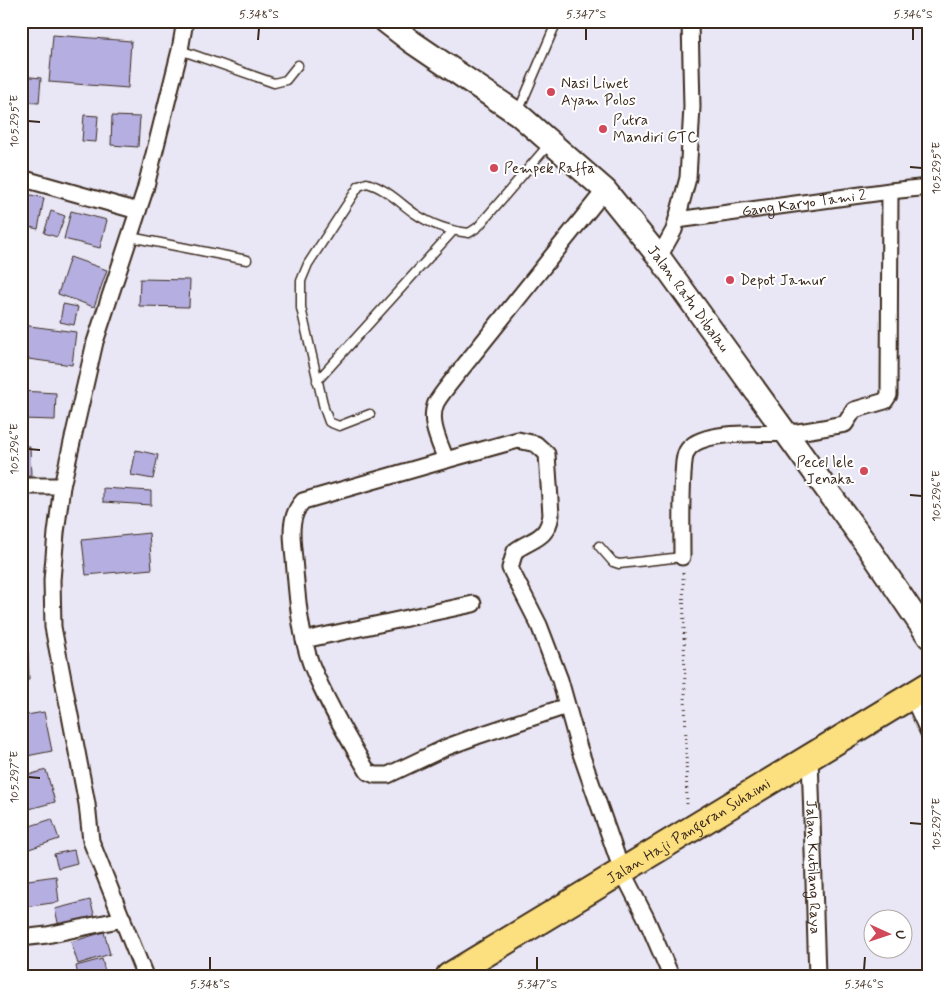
<svg xmlns="http://www.w3.org/2000/svg" width="950" height="997" font-family="Mynerve,sans-serif">
<style>
.building{fill:#b5afe1;stroke:#3b2a1e}
.lines{fill:none;stroke-linecap:round;stroke-linejoin:round}
.service-casing{stroke:#3b2a1e;stroke-width:11}
.minor-casing{stroke:#3b2a1e;stroke-width:19}
.secondary-casing{stroke:#3b2a1e;stroke-width:26}
.primary-casing{stroke:#3b2a1e;stroke-width:29}
.path{stroke:#3b2a1e;stroke-width:3;stroke-dasharray:1 4;stroke-linecap:butt}
.service{stroke:#fff;stroke-width:8}
.minor{stroke:#fff;stroke-width:15}
.secondary{stroke:#fff;stroke-width:22}
.primary{stroke:#fce080;stroke-width:25}
.ticks{fill:none;stroke:#3b2a1e;stroke-width:2}
.poi-dot{fill:#d1495b;stroke:#fff;stroke-width:2}
.labels{text-anchor:middle;stroke-width:4;stroke-linejoin:round;paint-order:stroke}
.poi-label{font-size:15px;fill:#3b2a1e;stroke:#fff;text-anchor:start}
.street-label{font-size:15px;fill:#3b2a1e;stroke:#fff}
.neatline{fill:none;stroke:#3b2a1e;stroke-width:2}
.ticks-label{font-size:12px;text-anchor:middle;fill:#3b2a1e}
</style>
<rect width="100%" height="100%" fill="#e9e7f6"/>
<filter id="ink" filterUnits="userSpaceOnUse"><feTurbulence type="fractalNoise" baseFrequency=".02" numOctaves="2"/><feDisplacementMap in="SourceGraphic" scale="10" xChannelSelector="R" yChannelSelector="G"/><feConvolveMatrix kernelMatrix="1 2 1 2 8 2 1 2 1" color-interpolation-filters="sRGB"/></filter>
<g filter="url(#ink)">
<g class="building">
<polygon points="53,35 131,41 128,88 49,82"/>
<polygon points="21,76 41,78 39,103 21,102"/>
<polygon points="84,115 98,116 96,142 82,141"/>
<polygon points="112,116 140,117 138,147 111,145"/>
<polygon points="23,193 44,198 38,229 21,225"/>
<polygon points="51,211 65,216 57,237 44,233"/>
<polygon points="71,211 107,220 100,248 64,239"/>
<polygon points="70,257 107,270 94,307 58,294"/>
<polygon points="140,279 190,280 189,307 139,306"/>
<polygon points="63,304 78,307 74,325 60,322"/>
<polygon points="22,325 76,332 72,365 21,358"/>
<polygon points="21,391 56,393 55,420 21,419"/>
<polygon points="21,446 30,446 31,476 21,477"/>
<polygon points="136,450 158,455 153,479 131,475"/>
<polygon points="103,488 151,491 151,505 103,502"/>
<polygon points="149,533 152,569 86,575 82,540"/>
<polygon points="21,652 28,652 29,680 21,680"/>
<polygon points="44,712 52,751 22,757 21,716"/>
<polygon points="46,770 55,802 22,811 21,777"/>
<polygon points="52,819 59,839 26,850 21,837 21,829"/>
<polygon points="74,850 77,863 58,868 54,854"/>
<polygon points="56,876 59,902 24,907 21,881"/>
<polygon points="90,900 95,917 59,927 55,909"/>
<polygon points="104,932 110,954 78,964 71,942"/>
<polygon points="102,959 106,976 78,976 76,966"/>
</g>
<g class="lines">
<defs>
<g id="service">
<polyline points="180,50 274,83 286,80 298,65"/>
<polyline points="518,112 557,21"/>
<polyline points="130,237 247,260"/>
<polyline points="317,381 453,231"/>
<path d="M370,414L339,426L329,422L324,408L301,308V281L308,264L359,186L367,183C385,188 399,202 414,213C430,224 451,231 469,233L478,227L550,143"/>
<polyline points="599,546 613,562 619,564 682,557"/>
</g>
<g id="minor">
<polyline points="21,178 138,211"/>
<path id="s1" d="M677,220L890,191L929,187"/>
<polyline points="659,257 674,230 688,178 692,107 690,21"/>
<path d="M446,460L518,440L536,444L547,454L551,515C547,540 533,538 515,551L510,568L539,625L560,680L579,748L622,871L646,918L671,976"/>
<polyline points="21,486 62,486"/>
<path d="M682,557C682,529 681,502 683,474C684,466 683,458 687,451C700,429 762,435 785,433C805,432 826,427 845,424L854,410L885,401L889,395L890,191"/>
<polyline points="304,640 473,604"/>
<polyline points="912,696 929,733"/>
<path d="M567,706L477,736L447,747L388,775H375L368,772C347,737 326,701 311,664C299,631 297,593 294,559C292,538 288,517 303,501L446,460C440,443 428,422 436,403C441,394 449,385 455,377L605,190"/>
<path id="s2" d="M810,757L817,976"/>
<polyline points="21,938 47,935 123,919"/>
<polyline points="145,976 91,841 87,804 53,627 52,580 56,533 62,486 95,342 145,190 180,50 185,21"/>
</g>
<g id="secondary">
<path id="s3" d="M385,21L412,42L518,114L605,190L659,257L866,544L929,637"/>
</g>
<g id="primary">
<path id="s4" d="M449,976L929,685"/>
</g>
</defs>
<use href="#service" class="service-casing"/>
<use href="#minor" class="minor-casing"/>
<use href="#secondary" class="secondary-casing"/>
<use href="#primary" class="primary-casing"/>
<polyline class="path" points="683,573 687,807"/>
<use href="#service" class="service"/>
<use href="#minor" class="minor"/>
<use href="#secondary" class="secondary"/>
<use href="#primary" class="primary"/>
</g>
</g>
<path class="ticks" d="M258,40L259,28M586,40V28M913,40V28M28,121L40,122M910,167L922,168M28,449L40,450M910,495L922,496M28,777L40,778M910,823L922,824M210,970V957M537,970V957M864,970L865,957"/>
<g class="poi-dot">
<circle cx="551" cy="92" r="5"/>
<circle cx="603" cy="129" r="5"/>
<circle cx="494" cy="168" r="5"/>
<circle cx="730" cy="280" r="5"/>
<circle cx="864" cy="471" r="5"/>
</g>
<g class="labels">
<g class="poi-label">
<text x="561" y="88">Nasi Liwet<tspan x="561" dy="17">Ayam Polos</tspan></text>
<text x="613" y="125">Putra<tspan x="613" dy="17">Mandiri GTC</tspan></text>
<text x="504" y="173">Pempek Raffa</text>
<text x="740" y="285">Depot Jamur</text>
<text x="854" y="467" text-anchor="end">Pecel lele<tspan x="854" dy="17">Jenaka</tspan></text>
</g>
<g class="street-label">
<text dy="5" stroke="none"><textPath href="#s1" startOffset="128">Gang Karyo Tami 2</textPath></text>
<text dy="5" stroke="none"><textPath href="#s3" startOffset="415">Jalan Ratu Dibalau</textPath></text>
<text dy="5" stroke="none"><textPath href="#s4" startOffset="280">Jalan Haji Pangeran Suhaimi</textPath></text>
<text dy="5" stroke="none"><textPath href="#s2" startOffset="110">Jalan Kutilang Raya</textPath></text>
</g>
</g>
<rect width="950" height="997" fill="none" stroke="#fff" stroke-width="55"/>
<g transform="translate(888 934) rotate(93)"><circle r="24" fill="#ffffff" stroke="#b1aaa5"/>
<path d="M0-4L9 19L0 12L-9 19Z" fill="#d1495b"/>
<text y="-8" font-size="14" font-weight="bold" text-anchor="middle" fill="#3b2a1e">U</text>
</g>
<rect x="28" y="28" width="894" height="942" class="neatline"/>
<g class="ticks-label">
<text x="259" y="18">5.348°S</text>
<text x="586" y="18">5.347°S</text>
<text x="913" y="18">5.346°S</text>
<text transform="translate(14 121) rotate(-90)" y="4">105.295°E</text>
<text transform="translate(936 168) rotate(-90)" y="4">105.295°E</text>
<text transform="translate(14 449) rotate(-90)" y="4">105.296°E</text>
<text transform="translate(936 496) rotate(-90)" y="4">105.296°E</text>
<text transform="translate(14 777) rotate(-90)" y="4">105.297°E</text>
<text transform="translate(936 824) rotate(-90)" y="4">105.297°E</text>
<text x="210" y="988">5.348°S</text>
<text x="537" y="988">5.347°S</text>
<text x="864" y="988">5.346°S</text>
</g>
</svg>
